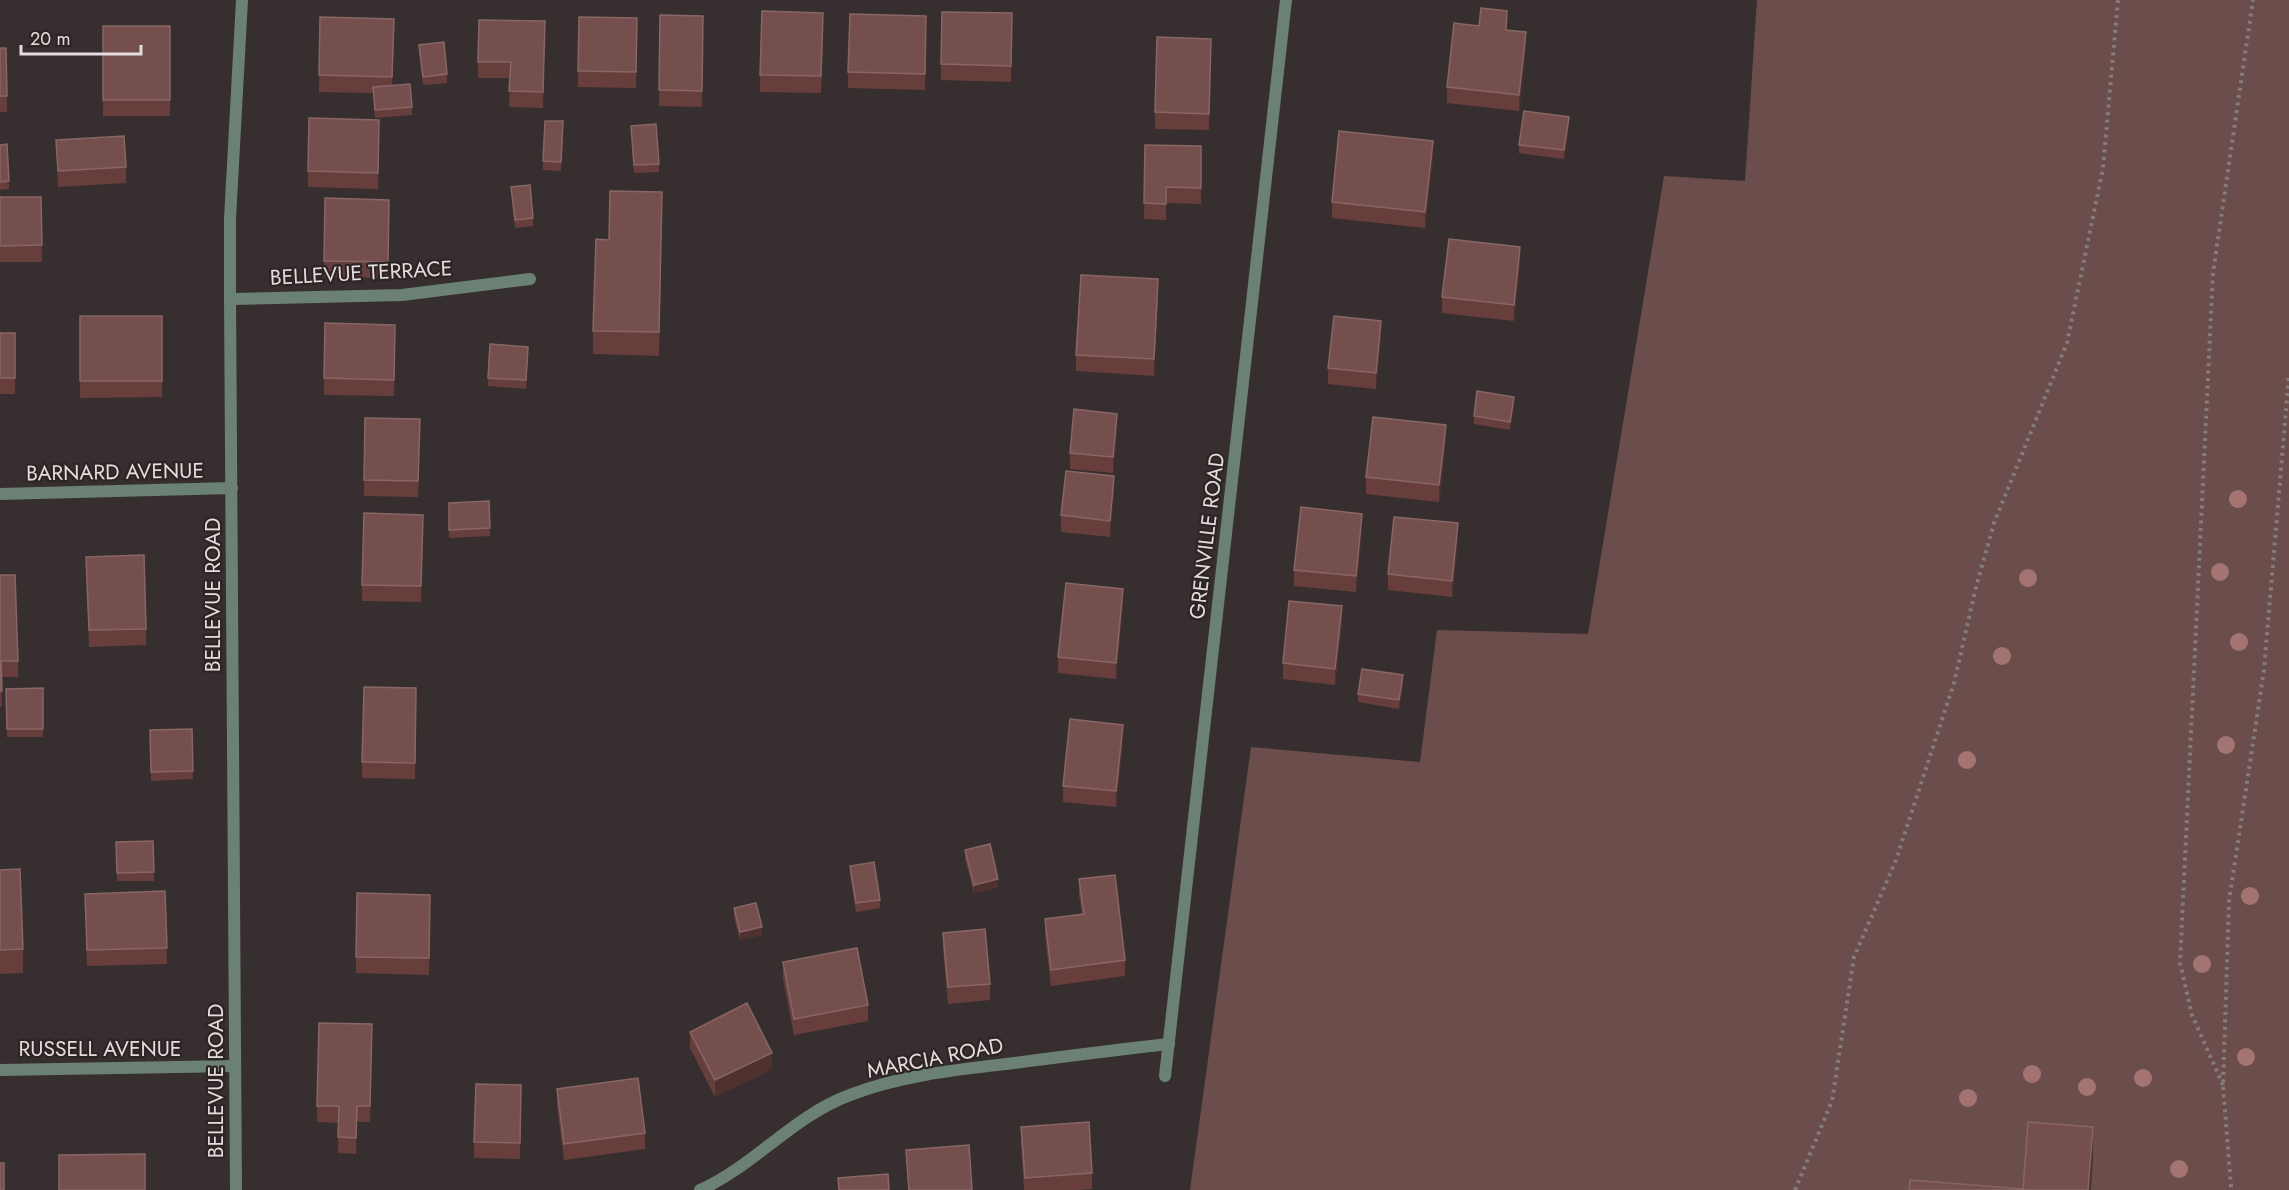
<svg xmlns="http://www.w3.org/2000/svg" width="2289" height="1190" font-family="Jost,sans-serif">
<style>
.green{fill:#6b4d4b}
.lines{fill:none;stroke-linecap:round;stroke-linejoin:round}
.path{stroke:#847d7d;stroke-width:4;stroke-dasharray:3 4.5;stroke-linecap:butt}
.minor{stroke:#6c8175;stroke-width:12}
.tree{fill:#a47472}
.wall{fill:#683e3d}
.shaded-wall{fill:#4f3130}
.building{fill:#754f4e;stroke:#876665;stroke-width:1.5}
.labels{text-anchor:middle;stroke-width:4.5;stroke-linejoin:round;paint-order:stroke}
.street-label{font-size:21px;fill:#e3dedd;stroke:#2d2525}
</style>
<rect width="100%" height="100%" fill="#372f2f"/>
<polygon class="green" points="1757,0 2289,0 2289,1190 1190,1190 1251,747 1420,762 1437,630 1588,634 1664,176 1745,181"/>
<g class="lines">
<g class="path">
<polyline points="2223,1085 2192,1015 2180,963 2213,273 2253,0"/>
<polyline points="2231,1187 2223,1085 2229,901 2264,670 2289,375"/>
<polyline points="1795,1190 1832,1101 1854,957 1896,860 1954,683 1976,587 1994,523 2067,343 2103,168 2118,0"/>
</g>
<g class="minor">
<polyline points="230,299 402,295 530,279"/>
<polyline points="0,494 232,488"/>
<polyline points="0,1070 235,1066"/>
<polyline points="1165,1076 1286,0"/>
<polyline points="236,1190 230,299 230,219 242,0"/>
<path d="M700,1190C754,1166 793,1116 850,1095C899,1076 953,1070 1006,1064C1060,1057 1114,1050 1169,1044"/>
</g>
</g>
<g class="tree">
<circle cx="2238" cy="499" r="9"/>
<circle cx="2220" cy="572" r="9"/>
<circle cx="2028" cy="578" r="9"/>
<circle cx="2239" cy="642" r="9"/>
<circle cx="2002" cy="656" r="9"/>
<circle cx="2226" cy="745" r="9"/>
<circle cx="1967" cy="760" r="9"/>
<circle cx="2250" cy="896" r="9"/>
<circle cx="2202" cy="964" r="9"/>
<circle cx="2246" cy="1057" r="9"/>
<circle cx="2032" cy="1074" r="9"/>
<circle cx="2143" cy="1078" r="9"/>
<circle cx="2087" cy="1087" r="9"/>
<circle cx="1968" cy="1098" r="9"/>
<circle cx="2179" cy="1169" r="9"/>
</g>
<g class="wall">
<polygon points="942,12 1012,30 1011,82 941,80"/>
<polygon points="660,15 703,16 702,107 659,106"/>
<polygon points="926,16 925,90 848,88 848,72"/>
<polygon points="637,18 636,88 578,87 578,71"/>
<polygon points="545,21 543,108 509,107 510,78 478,78 478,62"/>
<rect x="103" y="26" width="67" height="90"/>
<polygon points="823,29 821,93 760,92 760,75"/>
<polygon points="1507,30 1526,48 1519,111 1447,103 1447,87"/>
<polygon points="394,35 392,85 412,107 412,115 375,118 373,93 319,92 319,75"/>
<polygon points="1211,39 1209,130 1155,129 1155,112"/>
<polygon points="419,45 447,74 447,83 423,85 419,53"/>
<polygon points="0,48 6,48 7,112 0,112"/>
<polygon points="309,118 379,120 378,189 308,187"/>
<polygon points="1569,125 1564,159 1519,153 1519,145"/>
<polygon points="631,126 659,164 659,172 634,173"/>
<polygon points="563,130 561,171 543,170 543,161"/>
<polygon points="56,140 126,167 126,183 58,187"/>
<polygon points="7,144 9,189 0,190 0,145"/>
<polygon points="1145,145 1201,146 1201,204 1166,203 1166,220 1144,219"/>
<polygon points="1433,157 1425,228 1332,218 1332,202"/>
<polygon points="511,187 533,218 533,226 515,228"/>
<polygon points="0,197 41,197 42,262 0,262"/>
<polygon points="325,198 389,200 388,278 324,277"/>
<polygon points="662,216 659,356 593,354 593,331 609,240"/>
<polygon points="1520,263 1514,321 1442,313 1442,297"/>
<polygon points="1158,295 1154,376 1076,371 1076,355"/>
<polygon points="80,316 162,316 162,397 80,398"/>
<polygon points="325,323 395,325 394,396 324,395"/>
<rect x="0" y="333" width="15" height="61"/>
<polygon points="1381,338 1376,389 1328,384 1328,368"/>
<polygon points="528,355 526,389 488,386 488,378"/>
<polygon points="1514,406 1510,430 1474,424 1474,416"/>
<polygon points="365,418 420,435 418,497 364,496"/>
<polygon points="1117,430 1113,473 1070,469 1070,453"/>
<polygon points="1446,441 1439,502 1366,494 1366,477"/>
<polygon points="1114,492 1110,537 1061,532 1061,515"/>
<polygon points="489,501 490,536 449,538 449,503"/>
<polygon points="423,515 421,602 362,601 362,585"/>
<polygon points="1362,530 1356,592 1294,586 1294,570"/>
<polygon points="1458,539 1452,597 1388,590 1388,574"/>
<polygon points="86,557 146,629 146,645 89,647"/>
<polygon points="0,575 18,661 18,677 1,677 2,707 0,707"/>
<polygon points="1123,605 1116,679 1058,673 1058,657"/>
<polygon points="1342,622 1335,685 1283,679 1283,663"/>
<polygon points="1403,684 1399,709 1358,702 1358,694"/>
<polygon points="43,688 43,737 7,737 6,689"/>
<polygon points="416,688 415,779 362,778 362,762"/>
<polygon points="192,729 193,779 151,781 150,730"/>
<polygon points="1123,741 1116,807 1063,802 1063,786"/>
<polygon points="116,842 154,872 154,881 117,881"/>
<polygon points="965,850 998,887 974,893 965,859"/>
<polygon points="850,866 880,900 880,908 856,912 850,874"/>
<polygon points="0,870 23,949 23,973 0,974"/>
<polygon points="1079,879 1125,960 1125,976 1051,986 1045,936 1045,919 1082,915 1079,895"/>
<polygon points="165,891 167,964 87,966 85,894"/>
<polygon points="430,895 429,975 356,973 356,957"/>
<polygon points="734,908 762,935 740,940 734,917"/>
<polygon points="943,933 990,984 990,1000 948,1004 943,949"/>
<polygon points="783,962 868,1005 868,1021 794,1035 783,979"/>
<polygon points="319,1023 372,1040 370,1122 357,1122 356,1154 338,1153 338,1123 317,1122"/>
<polygon points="690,1032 772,1069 715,1097 690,1048"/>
<polygon points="521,1085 520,1159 474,1158 474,1142"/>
<polygon points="557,1089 645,1133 645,1149 564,1160 557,1105"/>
<polygon points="1021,1127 1092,1173 1092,1189 1079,1190 1024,1190 1021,1143"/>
<polygon points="906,1150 972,1190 908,1190"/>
</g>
<g class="shaded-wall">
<polygon points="1526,32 1526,48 1519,111 1519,95"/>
<polygon points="1569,117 1569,125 1564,159 1564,150"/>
<polygon points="1433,141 1433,157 1425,228 1425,212"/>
<polygon points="662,192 662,216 659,356 659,332"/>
<polygon points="1520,247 1520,263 1514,321 1514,305"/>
<polygon points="1158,279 1158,295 1154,376 1154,359"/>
<polygon points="1381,321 1381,338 1376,389 1376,373"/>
<polygon points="1514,397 1514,406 1510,430 1510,422"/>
<polygon points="1117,414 1117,430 1113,473 1113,457"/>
<polygon points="1446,425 1446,441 1439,502 1439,485"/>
<polygon points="1114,476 1114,492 1110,537 1110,521"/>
<polygon points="1362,514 1362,530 1356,592 1356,576"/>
<polygon points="1458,523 1458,539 1452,597 1452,581"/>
<polygon points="1123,589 1123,605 1116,679 1116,663"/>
<polygon points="1342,606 1342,622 1335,685 1335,669"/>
<polygon points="1403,675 1403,684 1399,709 1399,700"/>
<polygon points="1123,725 1123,741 1116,807 1116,791"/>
<polygon points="998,879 998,887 974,893 974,885"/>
<polygon points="762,927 762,935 740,940 740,932"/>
<polygon points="772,1053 772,1069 715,1097 715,1080"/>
<polygon points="2093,1127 2093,1157 2091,1190 2088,1190"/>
</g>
<g class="building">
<polygon points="1481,8 1507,11 1506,30 1526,32 1519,95 1447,87 1454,23 1479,26"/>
<polygon points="762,11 823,13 821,76 760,75"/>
<polygon points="942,12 1012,13 1011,66 941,64"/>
<polygon points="850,14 926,16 925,74 848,72"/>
<polygon points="660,15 703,16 702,91 659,90"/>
<polygon points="320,17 394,19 392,77 319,75"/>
<polygon points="579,17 637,18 636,72 578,71"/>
<polygon points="479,20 545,21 543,92 509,91 511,62 478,62"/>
<rect x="103" y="26" width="67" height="74"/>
<polygon points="1157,37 1211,39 1209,114 1155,112"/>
<polygon points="444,42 447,74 423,77 419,45"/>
<polygon points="0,48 6,48 7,96 0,96"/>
<polygon points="410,84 412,107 375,110 373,87"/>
<polygon points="1524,111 1569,117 1564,150 1519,145"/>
<polygon points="309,118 379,120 378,173 308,171"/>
<polygon points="545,121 563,121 561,162 543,161"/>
<polygon points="656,124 659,164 634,165 631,126"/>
<polygon points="1339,131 1433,141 1425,212 1332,202"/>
<polygon points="124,136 126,167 58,171 56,140"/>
<polygon points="7,144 9,181 0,182 0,145"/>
<polygon points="1145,145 1201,146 1201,188 1166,187 1166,204 1144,203"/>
<polygon points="530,185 533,218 515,220 511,187"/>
<polygon points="610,191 662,192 659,332 593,331 596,239 609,240"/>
<polygon points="0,197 41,197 42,245 0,246"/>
<polygon points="325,198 389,200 388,262 324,261"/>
<polygon points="1449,239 1520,247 1514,305 1442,297"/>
<polygon points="1081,275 1158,279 1154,359 1076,355"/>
<rect x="80" y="316" width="82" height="65"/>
<polygon points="1334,316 1381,321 1376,373 1328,368"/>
<polygon points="325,323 395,325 394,380 324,378"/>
<rect x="0" y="333" width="15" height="45"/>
<polygon points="490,344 528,347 526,380 488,378"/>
<polygon points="1477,391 1514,397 1510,422 1474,416"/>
<polygon points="1074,409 1117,414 1113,457 1070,453"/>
<polygon points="1373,417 1446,425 1439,485 1366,477"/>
<polygon points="365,418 420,419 418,481 364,480"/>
<polygon points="1066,471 1114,476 1110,521 1061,515"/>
<polygon points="489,501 490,528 449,530 449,503"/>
<polygon points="1301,507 1362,514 1356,576 1294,570"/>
<polygon points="364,513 423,515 421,586 362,585"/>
<polygon points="1394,517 1458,523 1452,581 1388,574"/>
<polygon points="144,555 146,629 89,630 86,557"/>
<polygon points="0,575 15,575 18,661 1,661 2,691 0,691"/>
<polygon points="1066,583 1123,589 1116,663 1058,657"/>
<polygon points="1289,601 1342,606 1335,669 1283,663"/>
<polygon points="1362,669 1403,675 1399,700 1358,694"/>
<polygon points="364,687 416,688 415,763 362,762"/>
<polygon points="43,688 43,729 7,729 6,689"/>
<polygon points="1070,719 1123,725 1116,791 1063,786"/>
<polygon points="192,729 193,771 151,772 150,730"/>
<polygon points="153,841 154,872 117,873 116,842"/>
<polygon points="990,844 998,879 974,885 965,850"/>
<polygon points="874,862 880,900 856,903 850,866"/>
<polygon points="20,869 23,949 0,950 0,870"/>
<polygon points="1115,875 1125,960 1051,970 1045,919 1084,914 1079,879"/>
<polygon points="165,891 167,948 87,950 85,894"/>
<polygon points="357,893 430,895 429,958 356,957"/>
<polygon points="756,903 762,927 740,932 734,908"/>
<polygon points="985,929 990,984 948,987 943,933"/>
<polygon points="857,948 868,1005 794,1019 783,962"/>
<polygon points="747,1003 772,1053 715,1080 690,1032"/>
<polygon points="319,1023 372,1024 370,1106 357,1106 356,1138 338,1137 339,1106 317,1106"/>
<polygon points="638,1078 645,1133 564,1144 557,1089"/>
<polygon points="476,1084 521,1085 520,1143 474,1142"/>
<polygon points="1089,1122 1092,1173 1025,1178 1021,1127"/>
<polygon points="2028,1122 2093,1127 2088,1190 1909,1190 1910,1180 2023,1189"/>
<polygon points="969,1145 972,1190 909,1190 906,1150"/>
<polygon points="145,1154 145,1190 59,1190 59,1155"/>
<rect x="0" y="1163" width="4" height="27"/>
<polygon points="888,1174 889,1190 839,1190 838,1178"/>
</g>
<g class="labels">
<g class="street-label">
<text transform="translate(361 273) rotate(-3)" y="7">BELLEVUE TERRACE</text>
<text transform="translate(115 472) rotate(-1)" y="7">BARNARD AVENUE</text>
<text transform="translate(1207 536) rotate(-83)" y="7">GRENVILLE ROAD</text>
<text transform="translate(213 595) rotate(-90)" y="7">BELLEVUE ROAD</text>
<text x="100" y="1056">RUSSELL AVENUE</text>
<text transform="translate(935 1058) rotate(-11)" y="7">MARCIA ROAD</text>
<text transform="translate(216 1081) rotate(-90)" y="7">BELLEVUE ROAD</text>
</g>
</g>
<path d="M21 45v9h120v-9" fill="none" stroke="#e3dedd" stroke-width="3"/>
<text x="30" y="45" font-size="18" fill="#e3dedd" stroke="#2d2525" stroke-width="4.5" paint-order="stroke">20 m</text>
</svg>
